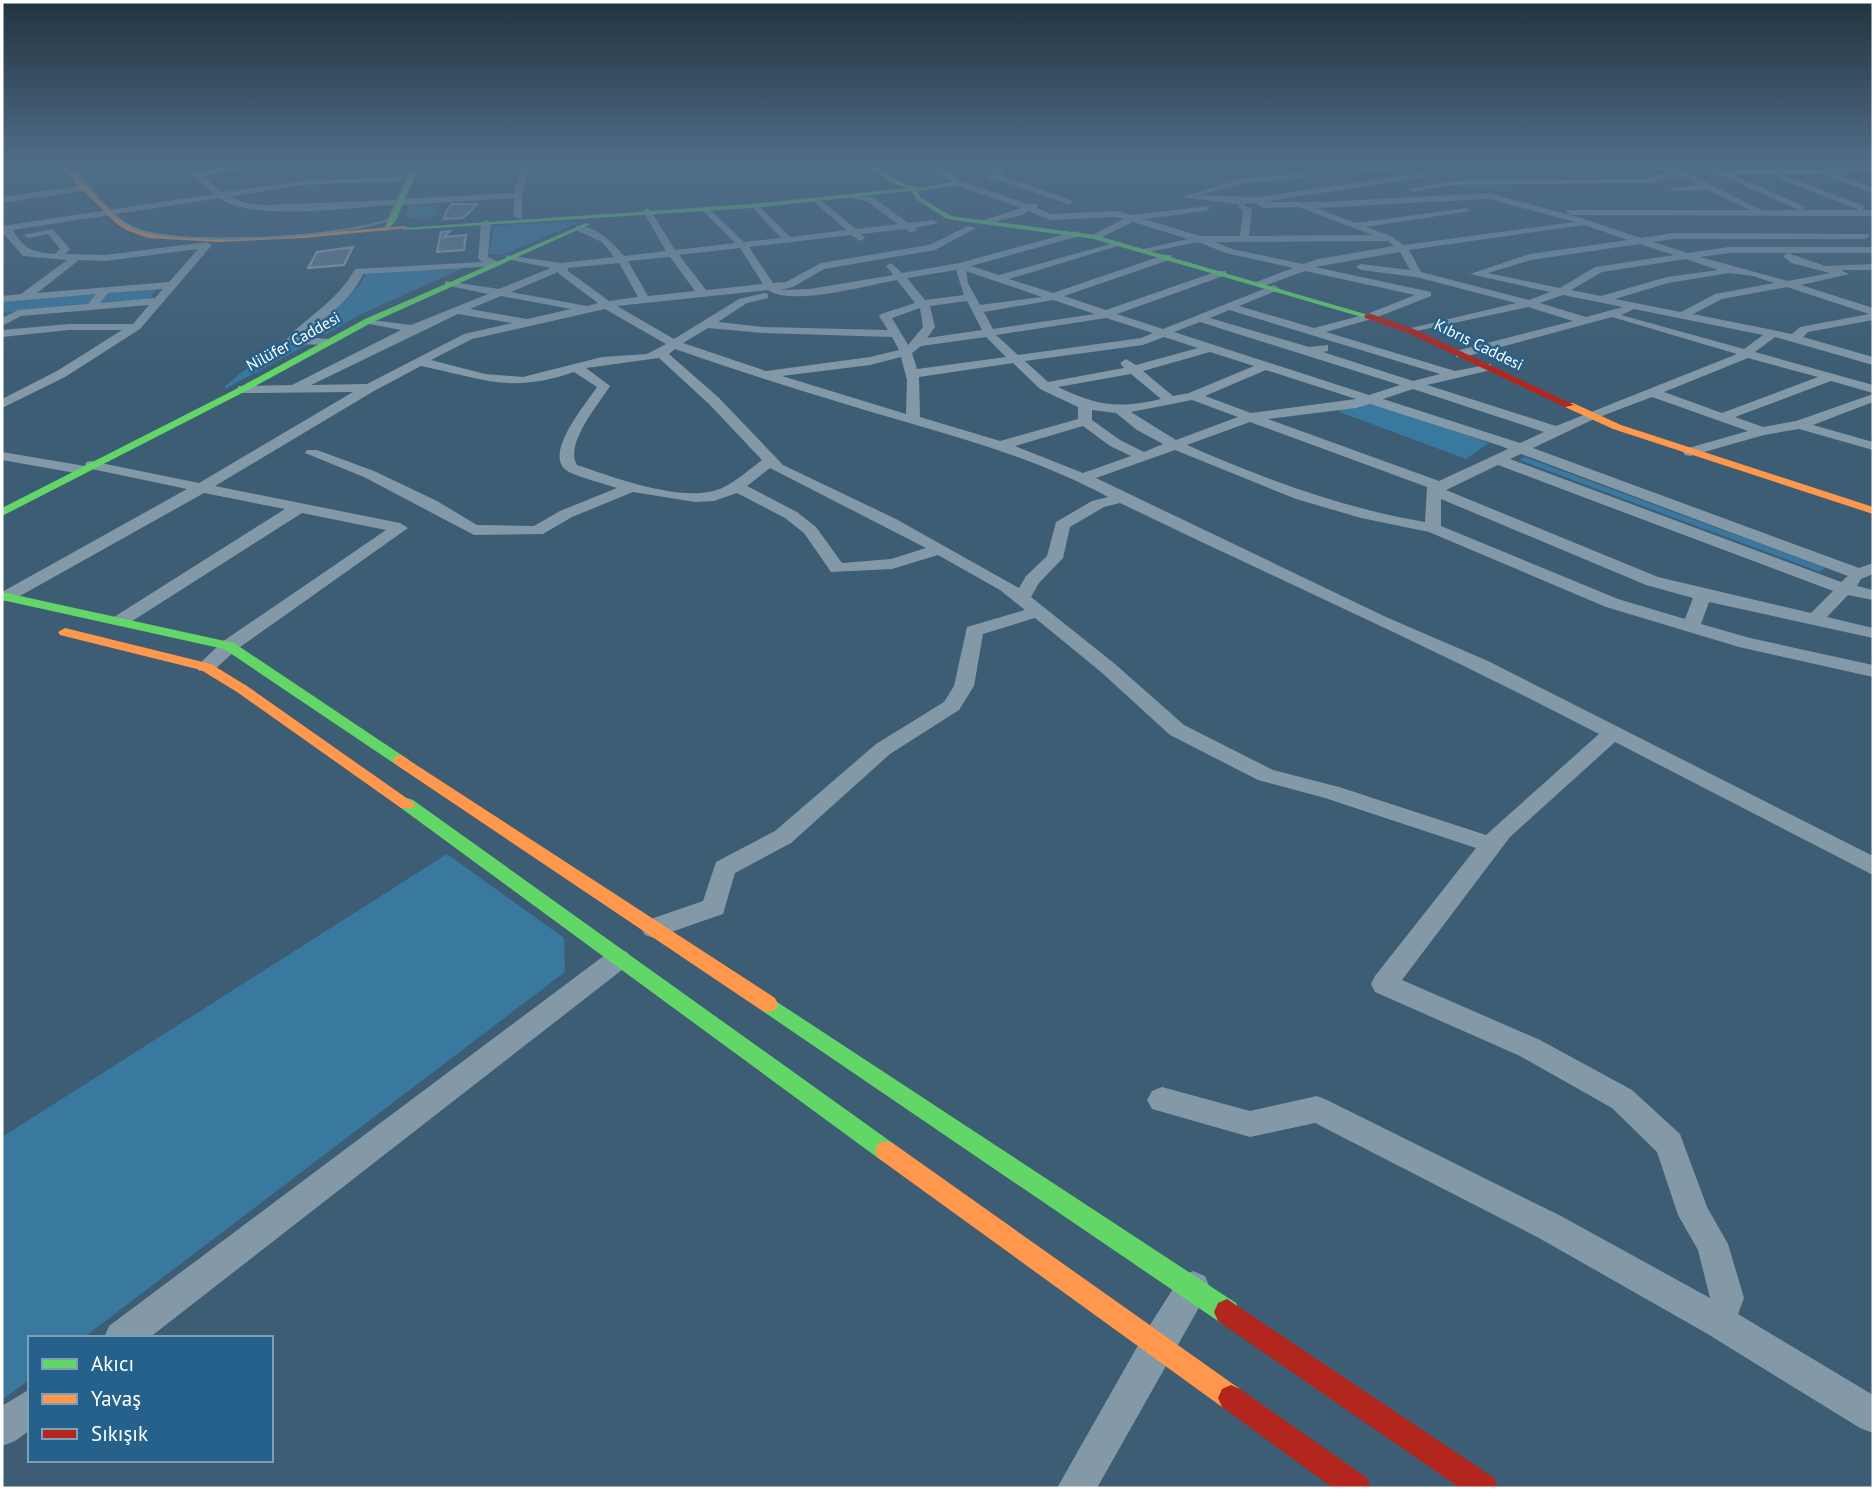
<svg xmlns="http://www.w3.org/2000/svg" width="1875" height="1490" font-family="'PT Sans',sans-serif">
<style>
.green{fill:#39789f}
.building{fill:#627b8b;stroke:#97a9b6;stroke-width:2}
.lines{fill:none;stroke-linecap:round;stroke-linejoin:round}
.street{fill:#8399a8;fill-rule:evenodd}
.fast{fill:#63d668;fill-rule:evenodd}
.slow{fill:#ff974d;fill-rule:evenodd}
.jam{fill:#b3261e;fill-rule:evenodd}
.tram{stroke:#8398a6;stroke-width:2}
.labels{text-anchor:middle;stroke-width:5;stroke-linejoin:round;paint-order:stroke}
.far-street-label{font-size:16px;fill:#fff;stroke:#25618a}
</style>
<rect width="100%" height="100%" fill="#3c5d73"/>
<g class="green">
<polygon points="441,202 417,206 438,206 437,209 441,210 432,219 405,218 409,204"/>
<polygon points="571,221 579,222 502,255 489,254 494,226"/>
<polygon points="468,266 357,316 327,334 303,337 359,286 367,272"/>
<polygon points="157,289 148,301 96,305 107,293"/>
<polygon points="98,293 87,306 2,313 2,301"/>
<polygon points="277,344 307,345 225,389 225,386"/>
<polygon points="1373,403 1489,443 1466,459 1337,411"/>
<polygon points="1525,457 1825,568 1820,572 1519,460"/>
<polygon points="447,854 564,938 565,972 83,1338 30,1338 30,1379 2,1400 2,1137"/>
</g>
<g class="building">
<polygon points="452,204 477,204 463,218 444,219 446,212"/>
<polygon points="450,231 444,237 466,235 464,250 437,252 441,232"/>
<polygon points="353,247 344,265 308,268 317,252"/>
</g>
<g class="lines">
<g class="street">
<path d="M176,162H185L197,171L270,162H297L202,176L223,192L301,181L402,177L406,179L402,181L301,185L229,197L246,203L266,205L395,200L396,202L392,205C353,207 250,222 220,198L13,230C24,250 34,252 55,254L60,249L48,234L28,238L23,235L53,229L70,249L66,254L105,255L207,242L212,245L140,329L65,377L2,408V399L57,371L122,330H69L2,337V330L69,324H133L149,305L21,316L2,326V318L18,310L88,304L96,294L2,302V296L21,294L67,260L23,256L2,232V226L214,194ZM198,249L169,282L37,293L79,260L105,261ZM163,289L155,298L100,303L108,293Z"/>
<polygon points="522,162 530,162 522,195 522,219 514,217 514,198 401,205 397,202 401,199 514,193"/>
<polygon points="877,162 900,162 868,168 864,166"/>
<path d="M922,162H932L961,181L1028,204H1037V208L1051,214L1118,211L1132,215L1209,206L1210,208L1206,211L1144,219L1200,236H1240L1243,211L1238,206L1242,203L1252,210L1249,236L1372,235L1299,207L1262,208L1256,203L1236,204L1182,197L1244,178L1305,173L1308,177L1244,183L1199,195L1258,197L1423,173L1426,177L1264,202H1321L1489,193L1581,218L1641,238L1673,233L1868,234L1870,236L1865,239H1673L1653,242L1688,253L1729,247H1873V253H1729L1700,257L1788,281L1830,273L1791,263L1783,256L1788,253L1825,266L1873,264V270H1841L1849,274L1801,285L1873,308V320L1808,332L1803,337L1873,357V365L1775,337L1755,352L1873,385V393L1831,381L1735,417L1763,427L1796,421L1873,394V402L1813,425L1873,442V450L1799,429L1764,435L1690,456L1685,455L1683,452L1685,449L1748,431L1652,397L1594,419L1533,448L1859,568L1873,563V574L1861,579L1857,586L1873,590V600L1848,595L1827,617L1873,628V638L1709,602L1701,624L1750,638L1873,665V677L1739,647L1606,607L1429,532L1361,518L1296,499L1175,450L1096,478L1386,617L1488,661L1873,856V875L1615,742L1510,837L1402,980L1540,1040L1632,1090L1680,1134L1707,1207L1728,1244L1744,1298L1738,1314L1873,1395V1433L1860,1428L1706,1333L1539,1238L1315,1123L1250,1137L1152,1109L1147,1100L1152,1091L1162,1087L1250,1111L1317,1096L1327,1100L1561,1216L1710,1298L1698,1250L1678,1215L1657,1152L1612,1108L1520,1056L1375,992L1371,984L1375,976L1476,848L1325,798L1258,780L1170,735L1101,672L1035,618L983,634L974,686L959,710L890,754L791,843L735,873L723,914L654,938L645,935L641,928L645,921L703,901L716,862L775,831L876,744L944,702L954,686L967,627L1025,610L1000,590L938,555L892,569L831,572L804,533L785,518L737,493L714,501L695,502L633,492L572,517L543,534L474,535L364,477L305,453L307,450H317L374,471L437,501L477,525L534,526L560,511L617,488C602,483 584,479 569,472C540,457 586,404 597,387L574,372C510,394 484,379 421,366L374,391L215,486L400,523L408,528L236,650L213,671H199L196,667L222,642L386,530L302,513L126,625H114L111,621L114,617L285,509L204,493L11,601H2V592L187,489L87,468L86,473L81,474L2,460V452L85,466L86,462L91,461L199,483L353,392L243,393L238,392V386L292,385L401,330L364,323V319L411,325L488,294L445,285V281L499,289L551,268L506,259V255L561,263L614,257L602,242L576,230V226C596,225 612,242 624,256L666,251L643,211L647,208L651,211L675,250L735,243L703,211V207L706,206L744,242L781,238L752,207L751,205L755,202L790,237L846,230L814,202L817,197L856,229L898,224L868,202L851,198L854,193L874,198L908,223L933,220L938,223L915,228L917,230L912,233L905,229L861,234L865,238L860,241L851,235L749,247L773,283L786,282L821,263L929,245L968,226L976,228L935,250L824,269L793,287L780,290L810,289L893,275L886,266L891,263L902,273L959,263L1077,231L1080,232V236L971,266L999,275L1121,241V245L1009,279L1053,293L1164,255H1172V259L1064,296L1106,310L1218,271H1226V275L1117,314L1163,329L1274,285L1279,288L1278,290L1239,306L1314,328L1367,314L1415,295L1305,271L1264,286H1256V282L1293,268L1226,253L1198,242L1144,253V249L1188,239L1133,222L1098,239H1092V235L1124,219L1117,217L1050,220L1028,211L1023,215L981,225V221L1021,208L955,185ZM1489,199L1575,222L1404,245L1391,236L1366,227L1471,211L1467,208L1356,223L1316,208ZM1584,225L1628,240L1530,254L1470,274L1550,292L1529,300L1421,272L1409,250ZM1388,241L1394,246L1318,259L1303,264L1232,249L1215,242ZM1640,244L1674,255L1595,267L1560,288L1488,273L1531,260ZM740,248L763,284L706,290L679,255ZM1400,252L1410,270L1361,264L1356,267L1361,270L1416,277L1516,303L1407,329V333L1528,307L1573,321L1456,351V357H1464L1612,317L1737,354L1556,426L1427,385L1491,370V364L1455,371L1326,332L1375,318L1431,296V292L1315,267ZM670,257L695,291L648,296L628,261ZM1686,259L1718,270L1667,277L1601,296L1571,290L1602,272ZM619,263L638,297L609,301L568,271V268ZM956,270L964,295L925,300L907,278ZM966,271L1042,297L980,305L968,283ZM558,272L559,274L598,303L587,306L511,292ZM1729,273L1753,276L1774,283L1715,294L1681,312L1615,299L1668,283ZM897,280L915,303L881,314L879,316L888,330L763,327L718,322L747,303L768,298V294L764,293L739,299L674,339L617,306L768,290C790,307 869,285 897,280ZM1787,287L1869,314L1800,327L1792,334L1693,314L1722,299ZM1563,295L1623,307L1586,317L1540,303ZM501,296L571,309L527,319L470,309ZM1053,300L1095,314L993,329L984,312ZM967,301L982,330L927,338L935,327L930,306ZM920,308L923,327L908,345L892,318ZM605,309L666,344L647,354L602,357L523,377L485,374L431,360L472,339ZM1634,309L1763,335L1744,349L1621,315ZM1229,310L1440,374L1413,381L1323,352L1328,351V345L1309,347L1210,318ZM458,314L512,323L464,334L367,384L311,385ZM1106,318L1153,333L1141,338L1018,355L996,335ZM1200,322L1400,385L1369,395L1174,332ZM708,328L763,333L892,337L899,350L870,357L766,371L683,343ZM986,337L1006,357L917,369L912,353L921,346ZM1164,337L1198,348L1136,365L1126,359L1120,363L1124,368L1048,382L1025,361L1143,345ZM675,349C749,375 824,398 899,420C971,441 1042,461 1108,497L1092,501L1056,522L1047,556L1026,576L1019,588L896,519L783,465L719,398L669,354ZM1210,352L1254,366L1189,393L1173,396L1143,371ZM901,357L907,380L906,414L782,376L870,365ZM659,358L709,404L762,460C750,469 739,479 726,486C691,507 613,477 577,465C564,444 599,404 610,386L586,368ZM1748,358L1818,377L1722,413L1664,392ZM1013,363L1040,389L1078,407V419L1000,441L920,417L919,377ZM1266,370L1356,399L1251,413L1205,396ZM1131,374L1161,399C1117,409 1098,406 1058,387ZM1413,389L1544,432L1520,443L1383,399ZM1192,400L1238,417L1176,440L1131,412ZM1370,404L1501,446L1508,449L1439,481L1268,419L1356,408ZM1092,410L1116,413L1137,430L1163,444L1144,452L1120,440L1092,420ZM1250,422L1427,487L1425,522C1342,508 1264,479 1187,445ZM1083,426L1110,446L1131,456L1083,473L1015,446ZM1521,454L1848,576L1841,582L1510,459ZM1498,465L1833,591L1811,613L1658,577L1446,490ZM770,468L926,548L891,559L842,563L816,527L797,512L747,486ZM1441,499L1646,585L1693,598L1685,619L1618,599L1441,526ZM1120,503C1280,580 1442,652 1599,734L1486,835L1339,787L1273,770L1184,725L1115,664L1031,597L1039,583L1063,558L1070,527L1104,507Z"/>
<polygon points="978,162 989,162 1003,170 1004,176 1075,202 1068,204 999,180 986,180 986,176 996,173"/>
<polygon points="1309,162 1397,169 1401,171 1397,173 1280,163"/>
<path d="M1406,162L1472,165L1653,162L1682,170L1761,210H1799L1691,162H1703L1723,171L1873,168V172L1835,173L1873,188V194L1828,176V173L1780,174L1864,206L1863,210H1873V216L1570,215L1566,212L1567,210H1750L1708,190L1673,191L1669,188L1699,185L1688,179H1659L1656,183L1451,185L1412,192L1408,189L1451,181L1647,179L1650,175H1678L1649,166L1472,169ZM1730,174H1779L1777,178L1859,210H1803L1804,206Z"/>
<polygon points="86,185 89,190 2,203 2,197"/>
<path d="M486,220L491,223L488,257L498,262V266L363,274C351,301 324,318 302,337L330,339V345L292,344L286,340C310,313 336,303 355,269L482,262L478,258L481,223Z"/>
<polygon points="618,949 627,952 631,959 627,966 149,1338 104,1338 109,1326 609,952"/>
<polygon points="1193,1271 1205,1276 1210,1288 1097,1488 1057,1488 1145,1333 1181,1276"/>
<polygon points="30,1389 30,1430 15,1441 2,1446 2,1406"/>
</g>
<g class="fast">
<polygon points="415,162 421,162 396,220 387,231 383,231"/>
<path d="M860,162C880,162 896,185 916,187C930,189 946,181 960,182L958,185L917,191L921,198L951,216L1095,235L1372,316L1365,318L1094,239L947,219L917,200L911,191L752,208L405,230L402,228L752,204L908,188L895,184Z"/>
<polygon points="586,223 591,224 371,323 246,391 2,516 2,508 240,387 365,319"/>
<polygon points="2,592 234,643 409,760 401,765 395,764 224,649 2,600"/>
<polygon points="407,798 413,800 894,1144 897,1151 894,1158 886,1161 878,1158 401,808 399,804 401,800"/>
<polygon points="768,996 1236,1303 1240,1312 1236,1321 1227,1325 1218,1321 761,1010 758,1004 761,998"/>
</g>
<g class="slow">
<path d="M55,162H62L122,221C165,253 346,230 405,226L408,228L304,238L218,242L148,238L126,230L117,224Z"/>
<polygon points="1565,403 1573,403 1621,425 1873,507 1873,514 1613,429 1565,407"/>
<polygon points="65,628 211,664 247,686 415,804 413,808 401,808 237,692 201,670 60,635 58,632"/>
<polygon points="401,755 775,998 778,1004 775,1010 768,1012 761,1010 395,764 393,760 395,756"/>
<polygon points="886,1141 894,1144 1240,1389 1244,1398 1240,1407 1231,1411 1222,1407 878,1158 875,1151 878,1144"/>
</g>
<g class="jam">
<polygon points="1368,313 1414,329 1574,405 1565,407 1408,333 1365,318 1364,316"/>
<polygon points="1227,1299 1494,1478 1498,1488 1460,1488 1218,1321 1214,1312 1218,1303"/>
<polygon points="1231,1385 1240,1389 1367,1478 1371,1488 1333,1488 1222,1407 1218,1398 1222,1389"/>
</g>
<path class="tram" d="M67,162C86,182 106,214 132,227C175,249 342,237 388,220L415,162"/>
</g>
<linearGradient id="sky" x2="0" y2="1"><stop stop-color="#21333f"/><stop offset="0.44" stop-color="#506d88"/><stop offset="1" stop-color="#506d88" stop-opacity="0"/></linearGradient>
<rect width="1875" height="371" fill="url(#sky)"/>
<g class="labels">
<g class="far-street-label">
<text transform="translate(293 341) rotate(-29)" y="6">Nilüfer Caddesi</text>
<text transform="translate(1479 344) rotate(26)" y="6">Kıbrıs Caddesi</text>
</g>
</g>
<rect width="1875" height="1490" fill="none" stroke="#ffffff" stroke-width="7"/>
<rect x="28" y="1336" width="245" height="126" fill="#25618a" stroke="#7ca0b9" stroke-width="2"/>
<rect x="42" y="1359" width="35" height="10" fill="#63d668" stroke="#7ca0b9" stroke-width="2"/>
<text x="91" y="1371" font-size="21" fill="#ffffff">Akıcı</text>
<rect x="42" y="1394" width="35" height="10" fill="#ff974d" stroke="#7ca0b9" stroke-width="2"/>
<text x="91" y="1406" font-size="21" fill="#ffffff">Yavaş</text>
<rect x="42" y="1429" width="35" height="10" fill="#b3261e" stroke="#7ca0b9" stroke-width="2"/>
<text x="91" y="1441" font-size="21" fill="#ffffff">Sıkışık</text>
</svg>
